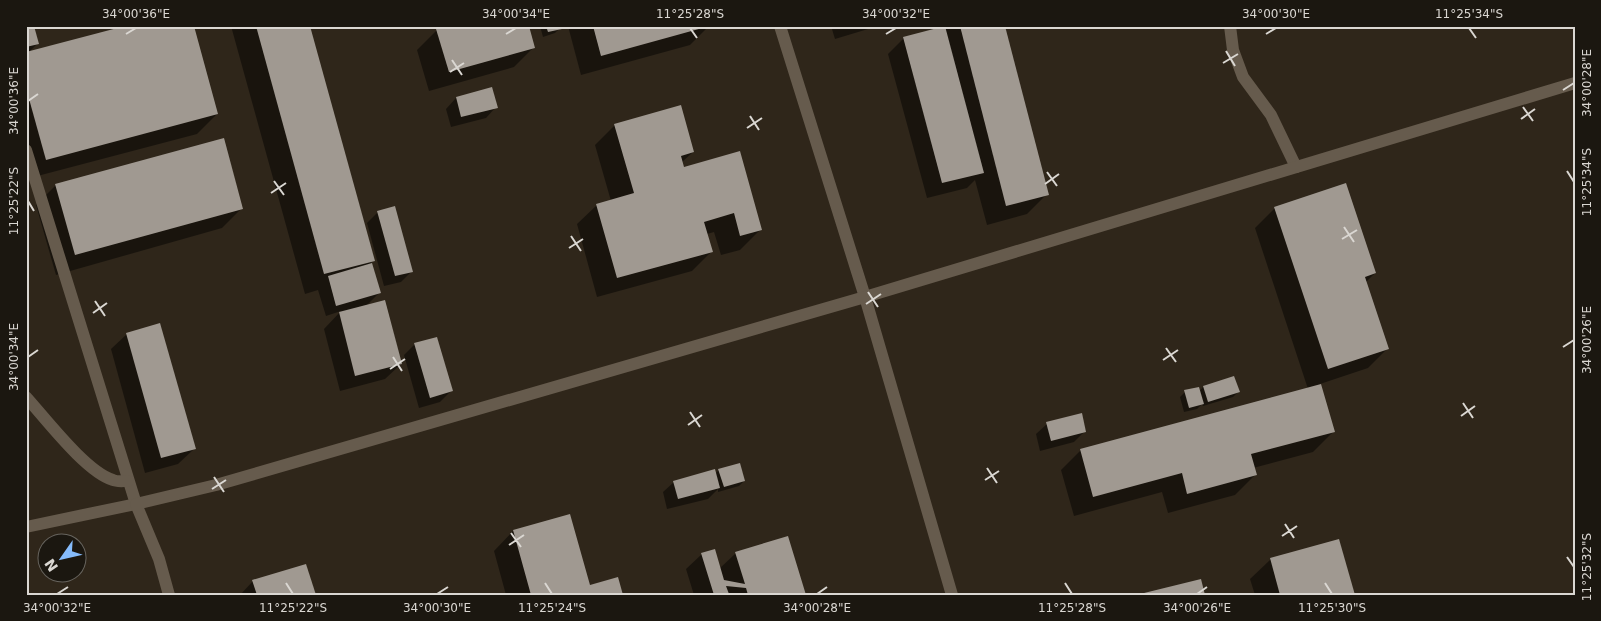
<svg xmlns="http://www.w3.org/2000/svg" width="1601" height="621" font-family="'DejaVu Sans',sans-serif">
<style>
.built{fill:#2f261a;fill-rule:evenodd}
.shadow{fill:#0007}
.building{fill:#a09991}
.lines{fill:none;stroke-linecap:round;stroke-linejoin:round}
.service{stroke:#665b4d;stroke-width:12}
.minor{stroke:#665b4d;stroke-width:12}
.ticks{fill:none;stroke:#dad7d2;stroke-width:2}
.neatline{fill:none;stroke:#dad7d2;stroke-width:2}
.ticks-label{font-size:12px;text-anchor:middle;fill:#dad7d2}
</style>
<rect width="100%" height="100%" fill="#252019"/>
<path class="built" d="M26,26H1575V595H26ZM48,544H78V574H48Z"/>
<g class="shadow">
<polygon points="26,26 38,43 28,53 217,114 197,134 26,179"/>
<polygon points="231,26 309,26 373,260 371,263 380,292 366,306 401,364 385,379 340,391 324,329 341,311 326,316 318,290 305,294"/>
<polygon points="437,26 527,26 533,48 514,67 429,91 417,50 438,29"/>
<polygon points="540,26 560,26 560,28 555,33 543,37"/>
<polygon points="568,26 709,26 690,45 581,75"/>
<polygon points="831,26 878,26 835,39"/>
<polygon points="936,26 1004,26 1047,194 1027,214 987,225 975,180 967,188 927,198 888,54 904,38 937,30"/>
<polygon points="456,98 496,107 486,118 451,127 446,109"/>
<polygon points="615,125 693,152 681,163 683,168 760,230 740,250 721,255 714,232 707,234 712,251 692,271 597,297 577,224 597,205 611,201 595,145"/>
<polygon points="56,185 242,208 222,228 56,275 36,205"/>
<polygon points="1345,185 1375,273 1365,283 1388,348 1368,368 1320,384 1333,432 1313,452 1253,468 1255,475 1235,495 1168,513 1162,492 1074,516 1061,470 1081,450 1308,389 1255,228 1274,209"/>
<polygon points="378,212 411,272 401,282 384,286 367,223"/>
<polygon points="127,334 194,449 178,464 145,473 111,349"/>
<polygon points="415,344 451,391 440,402 419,408 404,355"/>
<polygon points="1203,387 1238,392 1233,397 1203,406 1202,404 1197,409 1184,412 1180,397 1185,392 1199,392"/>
<polygon points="1047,424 1085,431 1074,442 1040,451 1036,434"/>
<polygon points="719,470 744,481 739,486 718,492 718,489 708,499 667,509 663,492 674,482 715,474"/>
<polygon points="513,531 589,586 621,595 506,595 494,551"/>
<polygon points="1338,541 1353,595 1255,595 1250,579 1270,560"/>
<polygon points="736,553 805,595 694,595 686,569 702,554 719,569"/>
<polygon points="253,581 314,595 240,595"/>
</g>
<g class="building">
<polygon points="26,26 34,26 39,44 26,47"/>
<polygon points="125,26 194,26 218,114 46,160 26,88 26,52"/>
<polygon points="256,26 310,26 375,261 324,274"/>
<polygon points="446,26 529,26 535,48 449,72 436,29"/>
<polygon points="546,26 561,26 562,29 548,32"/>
<polygon points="593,26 706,26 706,27 601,56"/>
<polygon points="945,26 984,173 942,183 903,37"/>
<polygon points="960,26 1005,26 1049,195 1006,206"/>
<polygon points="492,87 498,108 461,117 456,97"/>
<polygon points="681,105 694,152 681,156 684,167 740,151 762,230 740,236 734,213 704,222 713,252 617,278 596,204 634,193 614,124"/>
<polygon points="224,138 243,209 75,255 55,184"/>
<polygon points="1346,183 1376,273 1365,277 1389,349 1328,369 1274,207"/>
<polygon points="395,206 413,272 395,276 377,211"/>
<polygon points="372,263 381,293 336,306 328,276"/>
<polygon points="385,300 402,364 355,376 339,312"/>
<polygon points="160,323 196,449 161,458 126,333"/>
<polygon points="437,337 453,391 430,398 414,343"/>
<polygon points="1234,376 1240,392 1208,402 1203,386"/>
<polygon points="1321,384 1335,432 1251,454 1257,475 1187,494 1182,473 1093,497 1080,449"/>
<polygon points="1199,387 1204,404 1189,408 1184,390"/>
<polygon points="1082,413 1086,432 1051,441 1046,422"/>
<polygon points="740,463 745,481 724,487 718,469"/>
<polygon points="715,469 720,488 678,499 673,481"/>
<polygon points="570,514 590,585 618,577 623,595 531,595 513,530"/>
<polygon points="788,536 806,595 748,595 746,588 726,586 729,594 714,595 701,553 715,549 724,580 745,584 735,552"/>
<polygon points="1339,539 1355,595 1280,595 1270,558"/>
<polygon points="306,564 316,595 257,595 252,580"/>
<polygon points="1201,579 1205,595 1140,595 1140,594"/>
</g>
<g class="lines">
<polyline class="service" points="26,527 136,504"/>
<g class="minor">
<polyline points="780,26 865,297 952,595"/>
<polyline points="1230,26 1233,50 1243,77 1271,115 1296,167"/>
<polyline points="26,150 136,504"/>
<path d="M26,397C46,419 86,472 113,480C117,482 123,481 128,481"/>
<polyline points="169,595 159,559 136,504 216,485 865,297 1575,83"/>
</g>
</g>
<path class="ticks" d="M690,28L697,38M1469,28L1476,38M126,34L136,28M506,34L516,28M886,34L896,28M1266,34L1276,28M1226,51L1235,66M452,60L462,75M1223,63L1238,54M450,72L464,63M1563,90L1574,83M28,101L38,94M1523,107L1533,121M750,116L759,130M1521,119L1535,109M747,128L762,118M1567,171L1574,182M1047,172L1057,186M274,181L284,195M1045,184L1059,174M271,193L286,183M28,201L34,211M1344,227L1354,242M571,236L581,251M1342,239L1357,230M569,248L583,239M868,292L878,307M95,301L105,316M866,304L881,294M93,313L107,303M1563,347L1574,340M1166,348L1176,362M28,357L38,350M393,357L402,371M1163,360L1178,350M390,369L405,359M1463,403L1473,418M690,412L700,427M1461,416L1475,406M688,425L702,415M987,468L997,483M214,477L224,492M985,480L999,471M212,489L226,480M1285,524L1294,538M511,533L521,547M1282,536L1297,526M509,545L524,535M1567,557L1574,567M286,583L293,594M545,583L552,594M1065,583L1072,594M1325,583L1332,594M57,594L68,587M437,594L448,587M817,594L827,587M1197,594L1207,587"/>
<rect width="1601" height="621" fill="none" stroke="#1b1710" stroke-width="55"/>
<g transform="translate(62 558) rotate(236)"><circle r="24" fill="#1b1710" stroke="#67645e"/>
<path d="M0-4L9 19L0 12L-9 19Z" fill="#85bbfb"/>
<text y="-8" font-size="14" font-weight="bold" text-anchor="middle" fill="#dad7d2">N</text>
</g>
<rect x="28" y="28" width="1546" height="566" class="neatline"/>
<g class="ticks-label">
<text x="136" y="18">34°00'36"E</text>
<text x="516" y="18">34°00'34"E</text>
<text x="690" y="18">11°25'28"S</text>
<text x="896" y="18">34°00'32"E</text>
<text x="1276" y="18">34°00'30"E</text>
<text x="1469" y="18">11°25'34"S</text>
<text transform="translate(1587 83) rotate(-90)" y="4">34°00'28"E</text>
<text transform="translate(14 101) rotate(-90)" y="4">34°00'36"E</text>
<text transform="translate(1587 182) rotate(-90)" y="4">11°25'34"S</text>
<text transform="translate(14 201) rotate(-90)" y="4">11°25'22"S</text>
<text transform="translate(1587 340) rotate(-90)" y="4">34°00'26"E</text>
<text transform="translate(14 357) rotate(-90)" y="4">34°00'34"E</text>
<text transform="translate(1587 567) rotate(-90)" y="4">11°25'32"S</text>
<text x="57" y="612">34°00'32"E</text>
<text x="293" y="612">11°25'22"S</text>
<text x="437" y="612">34°00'30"E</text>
<text x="552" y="612">11°25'24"S</text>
<text x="817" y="612">34°00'28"E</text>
<text x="1072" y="612">11°25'28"S</text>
<text x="1197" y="612">34°00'26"E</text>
<text x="1332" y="612">11°25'30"S</text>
</g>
</svg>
